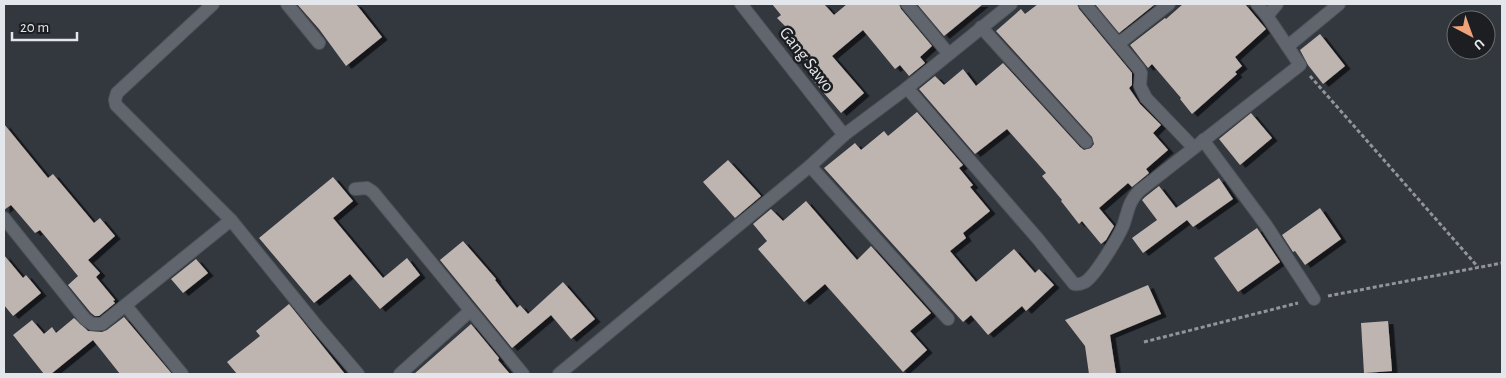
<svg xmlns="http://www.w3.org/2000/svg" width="1506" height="378" font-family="'Alegreya Sans',sans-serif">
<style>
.building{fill:#bfb5b0;filter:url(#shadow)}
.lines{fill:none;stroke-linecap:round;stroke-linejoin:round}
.minor-casing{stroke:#4e5358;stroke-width:14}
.path{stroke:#919499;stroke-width:3;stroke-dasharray:4 2.5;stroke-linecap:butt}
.minor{stroke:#61666e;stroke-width:12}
.labels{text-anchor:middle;stroke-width:5;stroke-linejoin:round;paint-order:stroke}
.street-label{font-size:18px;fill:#e3e6ea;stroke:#1c1e21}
</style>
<defs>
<filter id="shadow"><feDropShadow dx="5.5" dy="3" stdDeviation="0" flood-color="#0009"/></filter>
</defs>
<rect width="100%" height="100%" fill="#33373e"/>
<g class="building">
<polygon points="297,4 356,4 382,37 346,66 319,29"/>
<polygon points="772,4 824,4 834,15 847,4 899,4 901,9 932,46 920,57 925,63 909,76 900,65 895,69 863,30 832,56 864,93 841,113 812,79 818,73 796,48 798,46 783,28 785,26 777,18 781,15"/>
<polygon points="917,4 983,4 944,36"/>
<polygon points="1038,4 1077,4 1079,9 1132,73 1132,85 1129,88 1140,104 1161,125 1153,133 1168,150 1146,169 1149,173 1132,187 1128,183 1099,208 1114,226 1106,240 1101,244 1082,221 1079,224 1061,201 1062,200 1042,176 1046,173 1007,129 975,154 919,89 935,76 944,85 963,69 976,86 1003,63 1080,147 1084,150 1091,148 1094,144 1092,137 996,31 1021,9 1025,14"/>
<polygon points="1095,4 1153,4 1154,5 1119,33"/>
<polygon points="1183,4 1245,4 1266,29 1235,57 1242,66 1235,72 1237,74 1192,114 1180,99 1181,98 1152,64 1148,68 1130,45 1165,18 1166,19"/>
<polygon points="1320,34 1345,66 1323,84 1308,65 1300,50"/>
<polygon points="917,112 963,165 959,168 973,185 970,187 990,211 963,233 966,238 950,251 976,282 1014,249 1035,273 1039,269 1054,285 1026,311 1022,306 988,335 971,315 963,322 824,168 855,143 861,150 884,131 888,136"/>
<polygon points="1251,113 1272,138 1240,165 1219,139"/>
<polygon points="4,124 48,178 53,174 94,223 100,218 115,236 88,260 100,273 96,277 115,300 113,301 115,303 99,316 95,316 91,313 68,285 78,276 40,230 35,233 11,205 4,210"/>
<polygon points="728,160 761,196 735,218 703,182"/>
<polygon points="333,177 353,201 333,218 383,278 407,258 420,275 380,309 350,274 314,303 259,238"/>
<polygon points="1219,178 1233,199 1193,227 1187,220 1143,253 1132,238 1157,220 1142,200 1145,197 1159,186 1176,208"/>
<polygon points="806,201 857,260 871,246 931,313 910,331 927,350 903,372 825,284 804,302 758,249 767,241 753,224 771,209 783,221"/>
<polygon points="1320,208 1341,239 1305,265 1295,251 1293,252 1282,235"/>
<polygon points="1257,228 1280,262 1238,292 1214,258"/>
<polygon points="463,241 496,279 495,280 517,308 520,305 528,314 563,282 595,319 571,339 551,315 512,348 440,260"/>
<polygon points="4,255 23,278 26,275 41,293 13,316 4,305"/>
<polygon points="196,259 208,273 183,293 171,279"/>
<polygon points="1148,285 1161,314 1110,335 1116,374 1089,374 1085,346 1065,320"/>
<polygon points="289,304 345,374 237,374 227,362 260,336 256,331"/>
<polygon points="124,317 172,374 120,374 93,340 51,374 44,374 13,335 32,320 44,334 52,327 56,333 74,318 88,331 102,332 107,330"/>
<polygon points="1388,321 1392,371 1364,373 1361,323"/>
<polygon points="471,324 499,358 498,360 510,374 414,374"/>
</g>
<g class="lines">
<defs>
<g id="minor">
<polyline points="213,4 117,93 115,100 116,105 231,220 316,325 358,374"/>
<polyline points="287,4 319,43"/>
<polyline points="741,4 844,135"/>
<polyline points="907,4 948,53"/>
<polyline points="1085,4 1139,69 1141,73 1140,86 1146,98 1194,148"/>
<polyline points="1267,16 1277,4"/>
<polyline points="981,27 1086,142"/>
<polyline points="1118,44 1169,4"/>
<polyline points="1288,46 1339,4"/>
<path d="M907,88L1038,239L1074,284C1078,285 1081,284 1085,282C1095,276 1118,238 1123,226C1128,213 1128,202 1139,191L1300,65L1267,16L1257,4"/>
<polyline points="1203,140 1266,225 1314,299"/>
<polyline points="810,166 948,319"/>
<polyline points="355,189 367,188 373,192 523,374"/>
<polyline points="4,218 85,319 92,324 102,324 231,220"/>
<polyline points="126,306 182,374"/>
<polyline points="400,374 470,311"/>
<polyline points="559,374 810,166 844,135 907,88 1011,4"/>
</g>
</defs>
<use href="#minor" class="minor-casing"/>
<g class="path">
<polyline points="1310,76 1478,267"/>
<polyline points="1328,296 1502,263"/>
<polyline points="1144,342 1298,303"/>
</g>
<use href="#minor" class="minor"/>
</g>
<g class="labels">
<g class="street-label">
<text transform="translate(807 59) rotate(52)" y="6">Gang Sawo</text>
</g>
</g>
<rect width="1506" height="378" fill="none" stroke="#e3e6ea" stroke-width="10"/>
<g transform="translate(1471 35) rotate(139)"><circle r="24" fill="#1c1e21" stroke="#6c6e71"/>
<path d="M0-4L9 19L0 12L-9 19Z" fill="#f0a279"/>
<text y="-8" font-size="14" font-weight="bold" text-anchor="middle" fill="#e3e6ea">U</text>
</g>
<path d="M12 32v8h65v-8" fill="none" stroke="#e3e6ea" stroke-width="2.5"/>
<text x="20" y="32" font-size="15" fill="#e3e6ea" stroke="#1c1e21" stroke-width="4" paint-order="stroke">20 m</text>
</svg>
